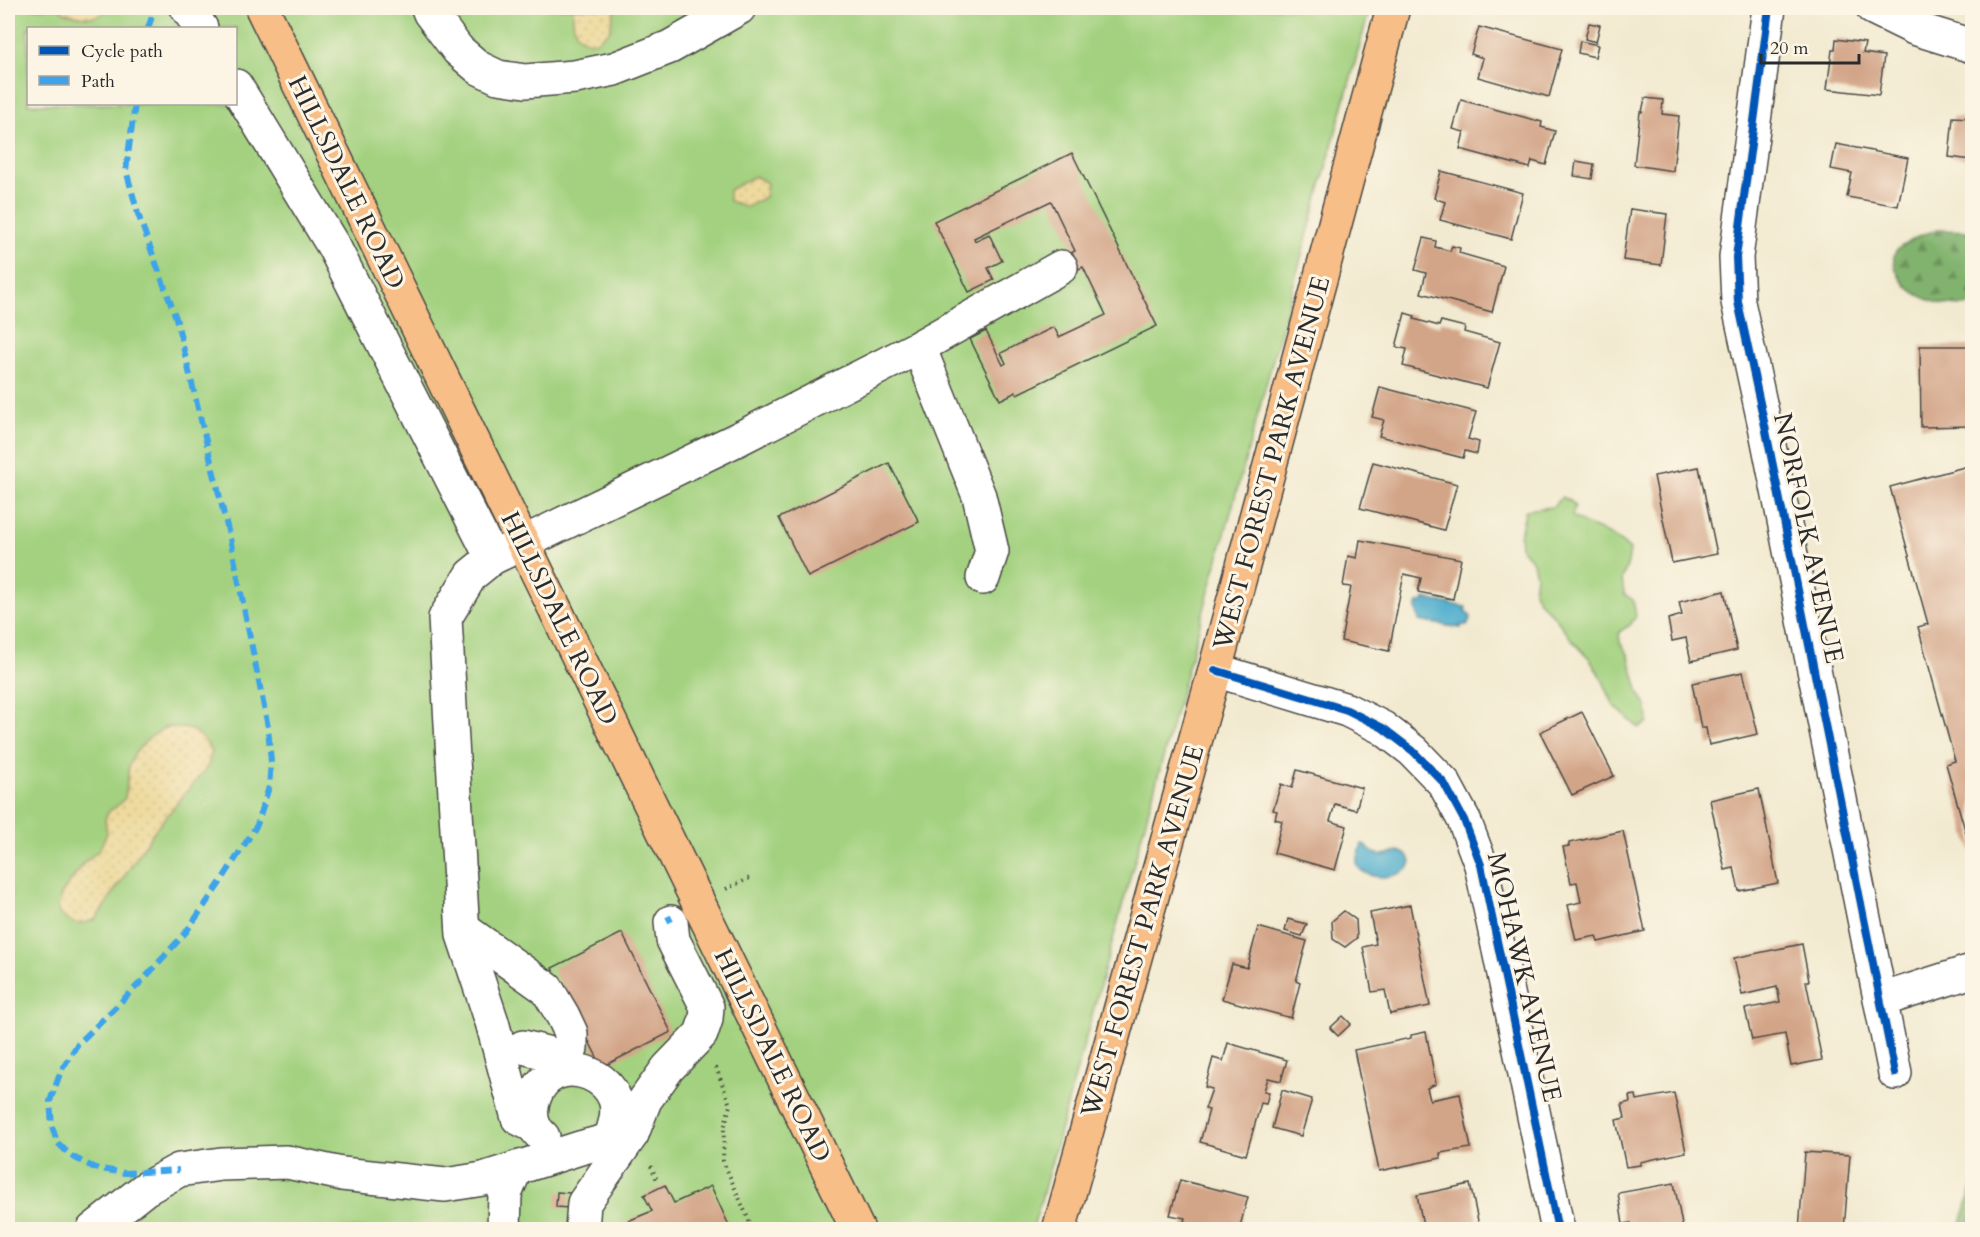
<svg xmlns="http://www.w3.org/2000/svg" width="1980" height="1237" font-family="Cardo,serif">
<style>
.grass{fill:#a3d17f;stroke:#677e55;stroke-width:1.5;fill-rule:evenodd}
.forest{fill:url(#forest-firs);stroke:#566f4c;stroke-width:1.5}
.sand{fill:url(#sand-dots);stroke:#8c8264;stroke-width:1.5}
.water{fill:#4faece;stroke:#3d6c7c;stroke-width:1.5}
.building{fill:#d3a588}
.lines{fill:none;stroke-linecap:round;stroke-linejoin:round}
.minor-casing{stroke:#494844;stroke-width:36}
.major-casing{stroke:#494844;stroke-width:36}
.path{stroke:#494844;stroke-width:4;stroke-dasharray:1.5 4.5;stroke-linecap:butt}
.minor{stroke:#fff;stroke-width:33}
.major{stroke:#f7be87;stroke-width:33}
.quiet{stroke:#3ea3eb;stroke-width:6;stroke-dasharray:12 6;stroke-linecap:butt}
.cycleway-casing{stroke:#fcf5e5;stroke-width:11}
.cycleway{stroke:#0057b8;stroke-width:8}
.labels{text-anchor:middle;stroke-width:6;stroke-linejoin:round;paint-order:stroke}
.street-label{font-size:26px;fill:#2b2b2b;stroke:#fcf5e5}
</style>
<defs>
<pattern id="forest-firs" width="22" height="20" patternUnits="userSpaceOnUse" patternTransform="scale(1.5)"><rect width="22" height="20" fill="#82b36e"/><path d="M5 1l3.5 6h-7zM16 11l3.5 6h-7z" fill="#6b925b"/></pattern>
<pattern id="sand-dots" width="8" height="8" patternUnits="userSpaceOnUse" patternTransform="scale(1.5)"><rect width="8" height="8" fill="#eeda9e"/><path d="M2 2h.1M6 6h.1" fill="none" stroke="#cb8" stroke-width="1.8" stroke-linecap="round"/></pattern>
</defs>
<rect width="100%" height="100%" fill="#fcf5e5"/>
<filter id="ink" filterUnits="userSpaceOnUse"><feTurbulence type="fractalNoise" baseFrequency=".0167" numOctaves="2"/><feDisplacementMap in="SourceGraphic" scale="12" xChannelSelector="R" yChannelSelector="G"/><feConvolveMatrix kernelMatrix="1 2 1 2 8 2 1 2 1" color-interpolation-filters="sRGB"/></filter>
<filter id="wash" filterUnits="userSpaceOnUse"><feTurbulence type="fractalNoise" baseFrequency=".008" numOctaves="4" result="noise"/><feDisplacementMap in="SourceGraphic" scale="24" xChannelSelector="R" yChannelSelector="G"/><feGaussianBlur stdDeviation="1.35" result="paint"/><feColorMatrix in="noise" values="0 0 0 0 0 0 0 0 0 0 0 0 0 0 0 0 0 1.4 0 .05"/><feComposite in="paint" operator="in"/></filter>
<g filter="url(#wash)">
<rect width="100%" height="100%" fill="#f2ead0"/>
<g class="grass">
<path d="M8,8H1370L1033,1229H8ZM28,28H236V104H28Z"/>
<path d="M1562,497L1569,500L1575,506L1572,516C1582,524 1591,526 1602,531C1613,536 1622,542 1630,550L1628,563L1622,579L1624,594L1633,600L1636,616L1630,625L1619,632L1620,643L1628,654L1639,693L1647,708L1648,723L1639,728L1614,706L1603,681L1590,659L1572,640L1554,616L1539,601L1534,592L1536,575L1533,562L1521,548L1520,534L1526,510L1553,507Z"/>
</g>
<g class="forest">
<path d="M1936,230L1972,231V305C1944,309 1903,297 1895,266C1894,262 1892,257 1895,253C1903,242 1924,234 1936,230Z"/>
<polygon points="1972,1188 1972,1229 1959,1229"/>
</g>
<g class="sand">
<path d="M60,8H111C94,22 82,17 63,12Z"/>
<polygon points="573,8 615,8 610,30 597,41 589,42 577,35 573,22"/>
<polygon points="755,176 767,183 765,197 747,207 729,201 729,190"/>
<path d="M165,727C191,727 198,729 212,751L208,766L155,830L96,919C79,926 74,926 59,914L58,906L62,893L84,863L99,850L107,833L105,819L109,811L116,807L125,798L129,766L134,754L148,739Z"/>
</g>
<g class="water">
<polygon points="1425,599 1466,607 1465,610 1471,617 1467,625 1461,625 1461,628 1419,621 1416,608 1418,603 1424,602"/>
<path d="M1362,844L1366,845C1372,857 1387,856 1398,851C1405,853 1408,855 1411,862L1408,869C1393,879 1369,881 1357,866V860Z"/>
</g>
<g id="blocks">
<g class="building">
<polygon points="1589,23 1600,25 1596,42 1585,39"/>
<polygon points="1479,27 1562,49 1549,97 1478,77 1483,58 1471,54"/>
<polygon points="1836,39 1865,43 1863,53 1884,56 1879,95 1827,89 1832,50 1835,50"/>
<polygon points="1580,41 1598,45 1595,57 1578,53"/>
<polygon points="1645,98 1663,100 1662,114 1679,116 1673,171 1634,165 1640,112 1642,112"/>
<polygon points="1461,100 1542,122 1541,127 1555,131 1546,165 1532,161 1530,168 1460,149 1464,132 1453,129"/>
<polygon points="1971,108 1972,108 1972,160 1949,157 1953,117 1970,118"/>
<polygon points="1836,144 1908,158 1898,206 1847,197 1852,173 1831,169"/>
<polygon points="1072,153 1157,326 1017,394 1016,392 1000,400 970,339 986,331 1003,365 1006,363 1001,353 1027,340 1054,327 1059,337 1106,315 1083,267 1072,272 1065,256 1075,251 1051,201 974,238 975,241 989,234 1002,261 988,268 994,280 969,292 934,221"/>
<polygon points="1576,161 1594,164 1592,179 1574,176"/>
<polygon points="1441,171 1523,193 1511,239 1440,220 1445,202 1434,198"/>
<polygon points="1630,209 1667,214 1661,265 1623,260"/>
<polygon points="1424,238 1436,241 1435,247 1450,251 1452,246 1460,248 1459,253 1504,266 1492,312 1421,293 1426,273 1415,270"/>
<polygon points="1405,313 1415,316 1414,319 1439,326 1441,321 1465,327 1464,332 1500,342 1487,388 1403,366 1407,349 1396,347"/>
<polygon points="1920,346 1972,346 1972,426 1921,427"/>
<polygon points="1380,387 1476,412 1468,439 1479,442 1477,454 1465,451 1463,458 1379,436 1384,420 1372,417"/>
<polygon points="1373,462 1457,484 1444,530 1360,508"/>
<polygon points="889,463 919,522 808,577 779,518"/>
<polygon points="1968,466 1972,483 1972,854 1946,764 1955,761 1918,627 1928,624 1890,487"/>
<polygon points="1699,467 1717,554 1672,563 1654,476"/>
<polygon points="1360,540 1461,559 1453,599 1418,592 1421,578 1404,574 1389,651 1341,641 1351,587 1343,586 1348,556 1357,558"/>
<polygon points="1724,591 1737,650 1691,661 1686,638 1672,641 1668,619 1682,615 1679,602"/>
<polygon points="1743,672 1758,734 1709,745 1706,728 1701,728 1692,683"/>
<polygon points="1582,712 1614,776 1572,795 1540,732"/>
<polygon points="1297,770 1362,788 1356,810 1335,804 1330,821 1347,826 1335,870 1274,853 1282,821 1275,819 1277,811 1273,810 1281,784 1292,788"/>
<polygon points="1759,789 1778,883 1739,891 1734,868 1725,870 1710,800"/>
<polygon points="1623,831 1645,931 1598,942 1596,936 1576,940 1568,905 1581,902 1577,882 1571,883 1563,847 1569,846 1569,843"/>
<polygon points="1410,905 1430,1006 1390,1014 1385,990 1372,992 1363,947 1376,944 1370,913"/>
<polygon points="1344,911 1356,920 1357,938 1345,947 1333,939 1332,921"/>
<polygon points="1288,919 1307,924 1302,936 1285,931"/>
<polygon points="1258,927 1307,941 1296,981 1300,983 1291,1018 1222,999 1232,964 1247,968"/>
<polygon points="622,933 671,1032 602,1067 552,968"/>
<polygon points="1802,944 1809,981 1806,981 1822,1060 1791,1066 1785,1034 1752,1040 1745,1009 1780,1002 1777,987 1742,995 1734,958"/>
<polygon points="1343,1016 1351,1024 1338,1036 1330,1028"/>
<polygon points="1426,1032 1436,1084 1427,1088 1430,1100 1460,1094 1471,1148 1440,1153 1441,1158 1379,1171 1354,1050 1411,1038 1411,1035"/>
<polygon points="1228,1043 1287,1060 1281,1081 1268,1078 1264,1091 1269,1092 1266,1104 1261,1103 1246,1155 1200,1142 1209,1110 1205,1109 1212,1089 1205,1087 1213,1058 1223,1061"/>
<polygon points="1282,1090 1312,1099 1301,1136 1272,1128"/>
<polygon points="1674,1093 1686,1152 1640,1162 1640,1165 1626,1167 1616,1120 1625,1118 1622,1104 1630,1102 1629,1096 1636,1095 1637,1100"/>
<polygon points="1805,1152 1850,1155 1844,1230 1799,1230"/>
<polygon points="1180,1180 1248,1197 1239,1230 1182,1230 1185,1218 1170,1215"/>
<polygon points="1674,1183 1683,1230 1632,1230 1631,1223 1623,1224 1618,1193"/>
<polygon points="1470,1184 1480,1230 1424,1230 1417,1195"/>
<polygon points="665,1185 674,1203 711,1186 731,1230 632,1230 628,1221 652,1211 644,1195"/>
<polygon points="557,1192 570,1193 569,1208 556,1207"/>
</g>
</g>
</g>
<g filter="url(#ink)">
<use href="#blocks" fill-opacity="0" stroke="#494844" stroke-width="1.5"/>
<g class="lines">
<defs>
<g id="minor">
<polyline points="187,8 201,28"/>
<polyline points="428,8 430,13 458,50 479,68 498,77 525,81 575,77 614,69 670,47 739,8"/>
<polyline points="1769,8 1736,257 1738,302 1765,426 1895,1073"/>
<polyline points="1873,8 1914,28 1972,46"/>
<polyline points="236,86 334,247 492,558"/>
<polyline points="919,347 979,496 992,551 983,578"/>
<polyline points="1215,670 1347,710 1383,728 1413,751 1444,783 1464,820 1481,865 1558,1230"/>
<polyline points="463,929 547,989 563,1016 571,1033 571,1048 558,1056 523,1047"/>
<polyline points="1881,1000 1972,971"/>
<polyline points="534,1126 518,1118 492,1022 463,935 445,618 471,575 492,558 742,437 919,347 1061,267"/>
<path d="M543,1137C540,1134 536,1130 534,1126C527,1108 536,1083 554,1074C576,1063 606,1076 615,1099C620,1113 614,1127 610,1140"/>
<polyline points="93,1230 145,1189 179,1170 221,1164 287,1162 342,1174 445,1185 483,1179 580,1148 632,1134"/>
<polyline points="504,1230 505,1194 516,1168"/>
<polyline points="582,1230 584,1203 632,1134 645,1100 668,1068 701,1034 706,1019 707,1007 673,940 671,922"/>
</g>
<g id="major">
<polyline points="262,8 858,1230"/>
<polyline points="1059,1230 1215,670 1393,8"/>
</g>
</defs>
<use href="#minor" class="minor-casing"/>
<use href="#major" class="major-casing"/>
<g class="path">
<polyline points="726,889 750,878"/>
<polyline points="716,1067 730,1105 724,1129 723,1161 753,1230"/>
<polyline points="651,1166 657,1180"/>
</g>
<use href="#minor" class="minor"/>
<use href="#major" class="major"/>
<g class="quiet">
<polyline points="148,28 155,8"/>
<polyline points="135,104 126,170 138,214 176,318 231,543 268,727 271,762 269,787 257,825 220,883 186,932 143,980 77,1045 61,1071 50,1101 52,1126 57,1142 71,1156 95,1168 125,1173 179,1170"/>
<polyline points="668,916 671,922"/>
</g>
<defs>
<g id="cycleway">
<polyline points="1769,8 1736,257 1738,302 1765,426 1895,1073"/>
<polyline points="1215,670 1347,710 1383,728 1413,751 1444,783 1464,820 1481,865 1558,1230"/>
</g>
</defs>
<use href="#cycleway" class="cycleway-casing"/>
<use href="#cycleway" class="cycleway"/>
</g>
</g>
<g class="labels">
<g class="street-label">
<text transform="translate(347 182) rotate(64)" y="9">HILLSDALE ROAD</text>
<text transform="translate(1271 463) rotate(-75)" y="9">WEST FOREST PARK AVENUE</text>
<text transform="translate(1809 538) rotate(78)" y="9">NORFOLK AVENUE</text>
<text transform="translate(560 618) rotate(64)" y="9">HILLSDALE ROAD</text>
<text transform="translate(1142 931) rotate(-74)" y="9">WEST FOREST PARK AVENUE</text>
<text transform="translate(1525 977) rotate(77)" y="9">MOHAWK AVENUE</text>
<text transform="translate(773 1055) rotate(64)" y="9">HILLSDALE ROAD</text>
</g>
</g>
<rect width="1980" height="1237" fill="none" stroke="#fcf5e5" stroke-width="30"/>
<rect x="27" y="27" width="210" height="78" fill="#fcf5e5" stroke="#a8a49b" stroke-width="1.5"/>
<rect x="39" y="46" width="30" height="9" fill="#0057b8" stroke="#a8a49b" stroke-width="1.5"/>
<text x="81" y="57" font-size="18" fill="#2b2b2b">Cycle path</text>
<rect x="39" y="76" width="30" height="9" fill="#3ea3eb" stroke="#a8a49b" stroke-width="1.5"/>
<text x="81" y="87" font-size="18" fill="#2b2b2b">Path</text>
<path d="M1761 54v9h98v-9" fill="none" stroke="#2b2b2b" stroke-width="3"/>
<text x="1770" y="54" font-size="18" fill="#2b2b2b" stroke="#fcf5e5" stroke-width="4.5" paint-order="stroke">20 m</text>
</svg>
